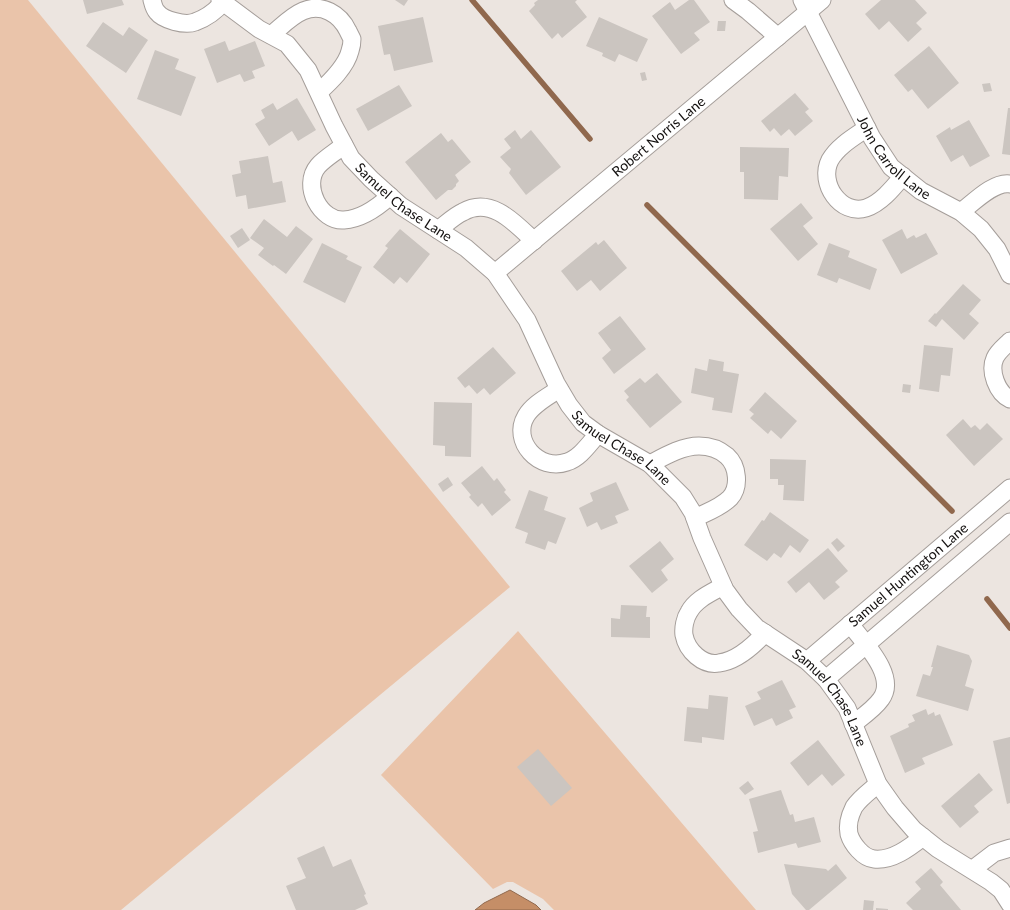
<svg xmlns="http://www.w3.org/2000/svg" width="1010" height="910" font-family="Lato,sans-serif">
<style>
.green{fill:#eac4aa}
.water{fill:#c58e67;stroke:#90684d}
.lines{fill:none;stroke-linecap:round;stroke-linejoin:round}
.stream{stroke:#90684d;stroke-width:5.5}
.building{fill:#cbc5c0}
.minor-casing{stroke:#a59e9a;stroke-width:19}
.minor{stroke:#fff;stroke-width:17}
.labels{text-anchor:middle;stroke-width:3;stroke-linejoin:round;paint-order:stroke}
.street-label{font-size:14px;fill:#13100f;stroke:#fff}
</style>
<rect width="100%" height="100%" fill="#ece5e0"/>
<g class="green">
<polygon points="0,0 28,0 510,587 121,910 0,910"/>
<polygon points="518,631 756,910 554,910 543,899 513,882 507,882 493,889 381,775"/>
</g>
<polygon class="water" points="510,890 536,905 541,910 475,910 484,903"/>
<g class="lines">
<g class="stream">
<polyline points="472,0 590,139"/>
<polyline points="647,205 952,511"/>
<polyline points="987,599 1010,628"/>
</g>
</g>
<g class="building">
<polygon points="83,0 122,0 124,5 87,14"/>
<polygon points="395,0 408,0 404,6"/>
<polygon points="538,0 577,0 575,2 587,17 562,38 558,33 552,39 529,11 535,5 534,3"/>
<polygon points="689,0 694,0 710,22 694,33 700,40 681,54 652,16 670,2 675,10"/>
<polygon points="881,0 915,0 927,13 916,23 922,29 908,42 889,21 879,30 865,14"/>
<polygon points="423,17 433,62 394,71 390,54 384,55 378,26"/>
<polygon points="599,17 648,39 637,62 619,54 615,62 602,56 603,53 586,46"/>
<polygon points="718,21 726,21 725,31 717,31"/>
<polygon points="103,22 123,36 129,27 148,40 126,73 86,46"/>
<polygon points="225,41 229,51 255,41 265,66 252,71 255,78 244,82 240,74 217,83 204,49"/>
<polygon points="929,46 959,83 928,109 912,89 908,92 894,75"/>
<polygon points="155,50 179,59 175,69 196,77 181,116 137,99"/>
<polygon points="645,72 647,80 642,81 640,73"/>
<polygon points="990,83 992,91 984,92 982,84"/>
<polygon points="399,85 412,106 368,131 356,109"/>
<polygon points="795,93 809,109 805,112 813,121 795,136 789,129 781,136 774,128 770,132 761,121"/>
<polygon points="297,98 316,130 298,141 292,131 269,146 255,124 265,118 261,110 273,103 277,110"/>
<polygon points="1008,108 1010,108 1010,155 1002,154"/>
<polygon points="969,120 990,156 970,167 963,155 951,162 936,136 950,127 951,130"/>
<polygon points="515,130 521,139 531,130 561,167 526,195 509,173 511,169 500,157 511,148 504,139"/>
<polygon points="441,133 448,142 452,139 471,162 455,175 459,181 456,184 456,186 452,190 448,190 436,200 405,162"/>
<polygon points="740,147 789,148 788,177 779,176 778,200 744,199 744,172 740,172"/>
<polygon points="268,156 273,183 282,181 286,202 248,209 246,195 236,197 232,175 241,173 239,161"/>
<polygon points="801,203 813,218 803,226 818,244 798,261 770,229"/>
<polygon points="264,219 287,237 296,226 313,239 286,274 274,265 273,266 258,255 264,248 250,238"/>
<polygon points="242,228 250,240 238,248 230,236"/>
<polygon points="400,229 430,254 407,283 400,277 394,284 373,267 388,248 385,246"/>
<polygon points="902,229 907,239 914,235 916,238 926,233 938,254 901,274 882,240"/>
<polygon points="604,240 627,268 600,291 591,280 577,291 561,271 596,242 598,245"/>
<polygon points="322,243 348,256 346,259 362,267 345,303 303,282"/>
<polygon points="829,243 850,251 848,257 877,269 870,290 839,278 837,283 817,275"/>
<polygon points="963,284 981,300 969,314 979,323 964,340 942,319 936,327 928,321 935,313 936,314"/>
<polygon points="620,316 646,349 614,374 602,358 611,350 598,333"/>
<polygon points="924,345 953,348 950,376 941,375 939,392 919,389"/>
<polygon points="493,347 516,373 490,395 484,388 477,394 469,385 465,388 457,378"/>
<polygon points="709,359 724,362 723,371 739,374 732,413 712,410 714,398 691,393 695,368 707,371"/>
<polygon points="657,373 682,402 650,428 626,400 629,397 624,391 640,378 645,383"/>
<polygon points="903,384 911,385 910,393 902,392"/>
<polygon points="765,392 797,421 781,439 771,430 768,434 750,418 754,414 749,410"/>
<polygon points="434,402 472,403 471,457 445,456 445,446 433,445"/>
<polygon points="963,419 971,428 975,425 980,430 987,423 1003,439 974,466 946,435"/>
<polygon points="770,459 806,460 804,501 783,500 784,485 778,485 778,479 770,479"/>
<polygon points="482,466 494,481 497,478 506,490 504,492 511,500 492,516 482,503 478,507 469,497 471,495 461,483"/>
<polygon points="448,477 453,485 443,492 438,484"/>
<polygon points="616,482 629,510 615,516 618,523 601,530 597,522 587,527 579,508 593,501 590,493"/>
<polygon points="529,490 548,497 544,510 566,518 556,544 548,541 545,550 525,543 528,533 515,528"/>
<polygon points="770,512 809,540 800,553 790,545 781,558 774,553 767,561 744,545 762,520 764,521"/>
<polygon points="837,538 845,546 838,552 831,543"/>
<polygon points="660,541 674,559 661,570 668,580 652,593 629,566"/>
<polygon points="828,548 848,571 835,582 840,587 824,600 809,582 796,593 787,582"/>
<polygon points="621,605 647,606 646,617 650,617 650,638 611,637 611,618 620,619"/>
<polygon points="937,645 969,655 972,661 965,686 974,689 968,711 916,696 923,674 930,676 933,667 931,667"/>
<polygon points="782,680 796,707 789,710 793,718 776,726 772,718 754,726 745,706 761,699 757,692"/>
<polygon points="709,695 728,697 724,740 702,737 702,743 684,741 687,707 708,709"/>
<polygon points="926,709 928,715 934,712 935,716 940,714 953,745 922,758 925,764 905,773 890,736 909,727 908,724 915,721 912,715"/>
<polygon points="1010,737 1010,803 1007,804 993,741"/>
<polygon points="818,740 845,775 832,786 822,774 808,786 790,763"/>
<polygon points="538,749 572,788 551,806 517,767"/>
<polygon points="979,773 993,790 974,806 979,812 960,828 941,806"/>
<polygon points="748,781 754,789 745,795 739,788"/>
<polygon points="781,790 790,815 793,814 795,822 814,817 821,842 798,848 796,843 758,853 753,832 758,831 749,799"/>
<polygon points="324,846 333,867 351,859 366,894 364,895 368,904 355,910 296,910 286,886 306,878 297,858"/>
<polygon points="784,864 826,869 828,871 836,864 847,878 809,910 806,910 792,894"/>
<polygon points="931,868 943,882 940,885 961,910 913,910 906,903 921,889 915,882"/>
<polygon points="864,900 874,901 873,910 863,910"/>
<polygon points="876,908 888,909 888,910 876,910"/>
</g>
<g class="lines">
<defs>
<g id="minor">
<path d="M152,0C153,4 154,9 157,12C163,20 185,26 195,22C206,18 216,11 223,2"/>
<path id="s1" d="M220,0L259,29L287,44L308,70L334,126L351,158L371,179L401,206L466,248L495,273L527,320L556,383L569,405L583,423L598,434L650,464L683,497L693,513L702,538L725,590L739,609L757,628L807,661L826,679L847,708L878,784L895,808L914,830L938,849L991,882L1001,890L1010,904"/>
<polyline points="733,0 748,11 778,37"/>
<path id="s2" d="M802,0L872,138L891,167L921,191L961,212L981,229L997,249L1010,275"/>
<path d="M271,35C281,27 291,16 303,11C322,3 340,14 348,31C349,33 351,37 352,39C352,43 351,48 350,51C346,67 330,82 319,92"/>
<path d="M867,128C854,137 838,146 830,160C818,183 841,216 866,208C881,203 893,188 903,176"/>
<path d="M344,145C336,152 325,158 318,166C301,186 321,222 344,220C361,219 378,207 390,196"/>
<path d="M961,212C973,203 994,181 1010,184"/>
<path d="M438,230C446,224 454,216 463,212C491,196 515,223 534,241"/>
<path id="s3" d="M495,273L822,0"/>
<path d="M1010,341C1005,346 998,351 995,358C989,371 997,393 1010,399"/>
<path d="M559,389C549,396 533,404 526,416C511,441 539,472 567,462C580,458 589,444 598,434"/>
<path d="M650,464C665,456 682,446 699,446C709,446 719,449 727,456C738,466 740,487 730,498C720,508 707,512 695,518"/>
<path d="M723,586C711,593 696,599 689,612C685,618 683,628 684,635C687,651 703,666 719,663C736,661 754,645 765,633"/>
<path d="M850,624C863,642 898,676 881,699C874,709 862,717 853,724"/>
<path id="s4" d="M807,661L1010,488"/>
<polyline points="826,679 1010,522"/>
<path d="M878,784C870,791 860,798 854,807C850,815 847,825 849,834C852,844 863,858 874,859C892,861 909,848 923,837"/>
<polyline points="973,869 994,853 1010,848"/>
</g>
</defs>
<use href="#minor" class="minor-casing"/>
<use href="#minor" class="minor"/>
</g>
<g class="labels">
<g class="street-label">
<text dy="5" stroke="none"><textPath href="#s3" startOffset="213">Robert Norris Lane</textPath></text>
<text dy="5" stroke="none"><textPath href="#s2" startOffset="184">John Carroll Lane</textPath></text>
<text dy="5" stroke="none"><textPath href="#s1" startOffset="281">Samuel Chase Lane</textPath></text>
<text dy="5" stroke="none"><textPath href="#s1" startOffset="617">Samuel Chase Lane</textPath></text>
<text dy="5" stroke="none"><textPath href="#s4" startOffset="133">Samuel Huntington Lane</textPath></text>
<text dy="5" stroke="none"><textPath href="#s1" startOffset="952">Samuel Chase Lane</textPath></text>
</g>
</g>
</svg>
